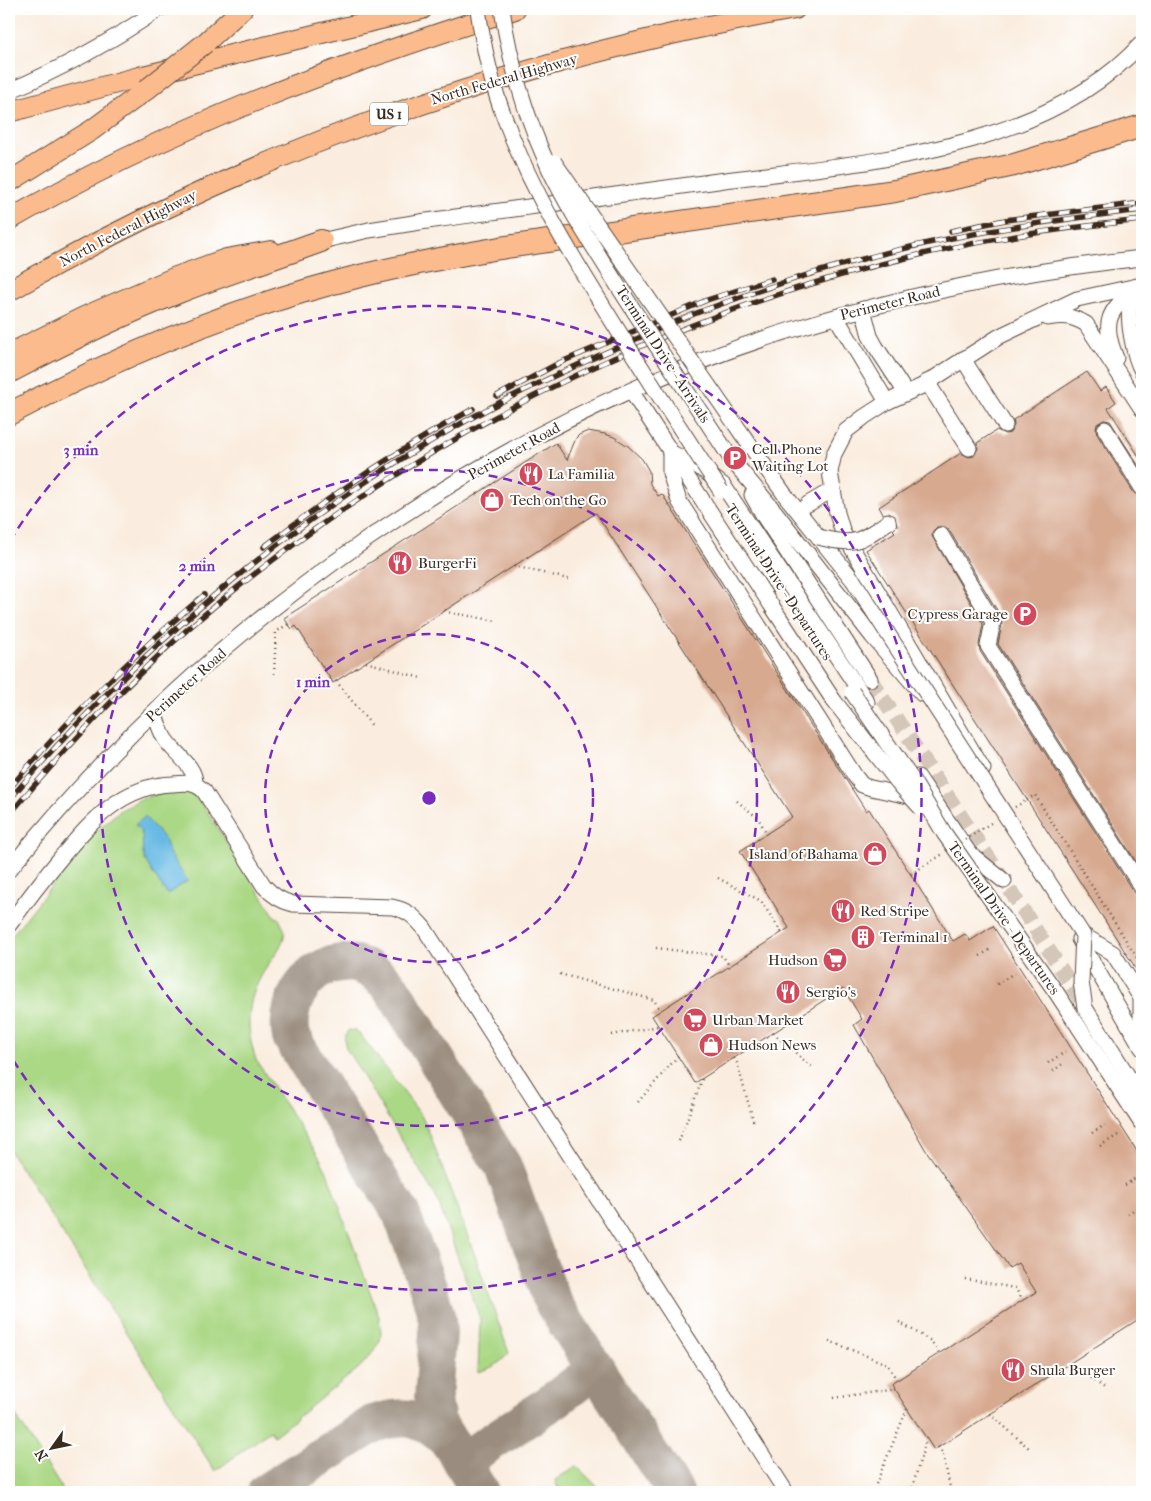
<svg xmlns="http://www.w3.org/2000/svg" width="1151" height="1501" font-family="'IM FELL French Canon',serif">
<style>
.green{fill:#aad885;stroke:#728152}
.water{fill:#68bae4;stroke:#527281}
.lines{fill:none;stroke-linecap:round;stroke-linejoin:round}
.taxiway{stroke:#9a8c7e;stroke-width:38}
.building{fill:#d7a98f}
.minor-tunnel{stroke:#d4c6b8;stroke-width:15;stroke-dasharray:15 8;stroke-linecap:butt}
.minor-casing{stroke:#58473b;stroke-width:17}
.major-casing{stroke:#58473b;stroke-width:22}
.highway-casing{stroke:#58473b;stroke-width:24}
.path{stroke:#58473b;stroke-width:2.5;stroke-dasharray:1 4;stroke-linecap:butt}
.minor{stroke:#fff;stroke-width:15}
.major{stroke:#fbbb8d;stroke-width:20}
.highway{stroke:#fbbb8d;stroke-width:22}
.rail-casing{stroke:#3b2a1e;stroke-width:5.5}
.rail{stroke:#fff;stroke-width:4;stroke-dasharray:11;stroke-linecap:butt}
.minor-bridge-casing{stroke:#58473b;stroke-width:17;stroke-linecap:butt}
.major-bridge-casing{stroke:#58473b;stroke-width:22;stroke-linecap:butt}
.path-bridge{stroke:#58473b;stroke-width:2.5;stroke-dasharray:1 4;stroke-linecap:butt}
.minor-bridge{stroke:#fff;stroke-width:15}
.major-bridge{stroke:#fbbb8d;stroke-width:20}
.ring{fill:none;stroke:#7b2cbf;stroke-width:2.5;stroke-dasharray:9 6}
.labels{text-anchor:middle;stroke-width:4;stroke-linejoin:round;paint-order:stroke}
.shield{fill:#fff;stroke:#766a62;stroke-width:1}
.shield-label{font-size:14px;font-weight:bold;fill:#3b2a1e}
.street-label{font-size:15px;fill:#3b2a1e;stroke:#fff}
.poi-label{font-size:15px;fill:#3b2a1e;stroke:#fff;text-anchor:start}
.centre{fill:#7b2cbf;stroke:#fff;stroke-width:2.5}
.ring-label{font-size:15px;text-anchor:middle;font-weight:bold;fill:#7b2cbf;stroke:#fff;stroke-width:4;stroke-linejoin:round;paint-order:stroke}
</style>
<rect width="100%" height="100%" fill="#fff"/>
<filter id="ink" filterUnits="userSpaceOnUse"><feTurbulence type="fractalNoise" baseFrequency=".02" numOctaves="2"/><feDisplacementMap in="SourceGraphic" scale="10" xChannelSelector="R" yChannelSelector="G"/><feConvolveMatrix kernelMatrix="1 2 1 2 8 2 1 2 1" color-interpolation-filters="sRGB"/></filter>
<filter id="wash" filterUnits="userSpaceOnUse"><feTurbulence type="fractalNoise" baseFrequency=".0096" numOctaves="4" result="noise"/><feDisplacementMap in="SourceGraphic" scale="20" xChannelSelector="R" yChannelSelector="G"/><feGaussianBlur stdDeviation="1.12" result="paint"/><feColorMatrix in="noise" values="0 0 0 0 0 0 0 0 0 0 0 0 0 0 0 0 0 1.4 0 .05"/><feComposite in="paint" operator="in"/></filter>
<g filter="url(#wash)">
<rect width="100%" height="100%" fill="#faeddf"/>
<g class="green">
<path d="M190,790L197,796L276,918L278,917L285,931C284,944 275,954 268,965C247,996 244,1024 256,1060L318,1155L327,1172L379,1317L381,1332L380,1341L370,1356L359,1368L274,1436L270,1431L215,1471L9,1150V939L94,833L119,811L141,799L167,791Z"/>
<path d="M349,1030L356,1031L360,1034L421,1115L430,1135L475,1256L509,1353C498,1365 494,1367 478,1372L480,1319L437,1199L346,1048C344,1041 343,1035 349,1030Z"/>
<polygon points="9,1405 64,1492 9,1492"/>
<polygon points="576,1466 603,1492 559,1492 555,1480"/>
</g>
<path class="water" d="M145,817L166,841L169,853L188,881L167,894C160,884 146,865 143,854C141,842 146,834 135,825Z"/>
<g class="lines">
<g class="taxiway">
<polyline points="461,1462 552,1402 596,1369"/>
<path d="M266,1492L373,1424C404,1413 424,1417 448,1441"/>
<path d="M480,1492L437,1422L433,1399L438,1333L437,1319L429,1290L401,1213L291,1037C282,995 320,949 365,967C376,972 384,980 392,989L503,1166L550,1296L555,1306L675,1492"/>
</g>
</g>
<g id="blocks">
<g class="building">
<polygon points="1087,372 1100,391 1106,387 1116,402 1108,408 1142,461 1142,471 1110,421 1104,420 1097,424 1096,429 1097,434 1134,493 1142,497 1142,871 998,644 1002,624 1001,617 949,530 945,527 937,527 933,531 932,536 983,624 979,644 980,651 1134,893 1142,897 1142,978 866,550 895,532 893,530 897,526 895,516 888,513 883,514 879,507 961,453 969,457 974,456 978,448 977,443 997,430 1005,434 1010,433 1014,425 1013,420"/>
<polygon points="588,431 605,434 614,437 628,446 642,459 649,471 650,484 658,496 662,494 866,811 869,809 953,941 965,934 970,941 993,926 1142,1159 1142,1317 934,1450 891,1384 1036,1292 1018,1263 1009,1268 925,1149 854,1025 862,1019 843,988 695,1083 652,1016 789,928 740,851 792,817 596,513 333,683 296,626 292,629 284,618 556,443 567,460 576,438 579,435"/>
</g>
</g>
</g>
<g filter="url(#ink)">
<use href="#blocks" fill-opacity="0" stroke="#58473b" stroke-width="1"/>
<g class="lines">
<polyline class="minor-tunnel" points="870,679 1004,881 1085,1006"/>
<defs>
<g id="minor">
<path d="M9,91C61,69 112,41 159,9"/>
<path d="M321,241L369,230L420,222C519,208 618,195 718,181C859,162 1039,155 1142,43"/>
<path d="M1139,288C1136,293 1133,297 1131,302C1126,316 1134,358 1142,371"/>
<polyline points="863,309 870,336 876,347 906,393"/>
<polyline points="836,317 887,402"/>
<path d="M1048,318C1064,315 1072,316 1086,324L1142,409"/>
<path d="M1116,358C1102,324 1107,310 1136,289"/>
<polyline points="963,359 1005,425"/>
<polyline points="927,382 969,448"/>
<polyline points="631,391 834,701"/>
<polyline points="1105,429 1142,488"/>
<polyline points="742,434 785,495 853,580"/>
<polyline points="670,452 699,467 723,485 867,702"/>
<polyline points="670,452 670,473 679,501 855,776 862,785 871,788 918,798"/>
<polyline points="732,460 776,513 872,636 922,694"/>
<polyline points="752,495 765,518 870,679"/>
<polyline points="808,504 832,490"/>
<polyline points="941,535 993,622 988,646 1142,888"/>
<path d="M154,713C158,722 160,731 165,739C174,753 196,766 195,784"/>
<polyline points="983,769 843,533 837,513 830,472 834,454 846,431 864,417 887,402 922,386 1000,336 1077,299 1142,285"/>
<polyline points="918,777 969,853 1004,881"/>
<path d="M9,870C205,626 491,423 791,330C908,294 1021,271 1142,258"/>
<path d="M9,925C26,901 44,878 63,855C93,820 122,786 172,784C184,783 194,781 204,791L264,886C272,895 280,901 293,904L392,907C407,910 414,916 424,928L786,1492"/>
<polyline points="1083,935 1113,953 1141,998 1141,1026"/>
<polyline points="1079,939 1142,1048"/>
</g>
<g id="major">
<polyline points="205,43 242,9"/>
<polyline points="9,112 139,77 422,9"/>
<polyline points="9,182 92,130 146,90"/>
<path d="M9,220C168,128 340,64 515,9"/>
<path d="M9,291C255,149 515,59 795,9"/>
<polyline points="9,354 84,317 176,277 226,259 271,251"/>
</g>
<g id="highway">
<path d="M9,372C65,342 122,314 181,291C227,273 275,258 321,241"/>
<path d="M9,414C119,356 238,306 360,276C406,265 453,256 500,248L895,191L1014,165L1142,126"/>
</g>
</defs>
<use href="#minor" class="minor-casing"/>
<use href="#major" class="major-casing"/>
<use href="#highway" class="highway-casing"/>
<g class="path">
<polyline points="514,566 572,580"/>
<polyline points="445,610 447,612 497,621"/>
<polyline points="366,662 421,678"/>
<polyline points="274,674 276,632 288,624"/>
<polyline points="336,681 373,727"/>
<polyline points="1027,800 1035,795 1142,966"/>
<polyline points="737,801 758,818 767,834"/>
<polyline points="718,878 761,901 782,933"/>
<polyline points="656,948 723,956 730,967"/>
<polyline points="980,956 992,948"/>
<polyline points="560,974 654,1000 660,1010"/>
<polyline points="997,984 1014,973"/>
<polyline points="773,1033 813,1068"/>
<polyline points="612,1035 659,1026"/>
<polyline points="734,1058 737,1063 754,1123"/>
<polyline points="1048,1063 1065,1052"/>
<polyline points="1053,1071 1065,1062"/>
<polyline points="638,1102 678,1056"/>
<polyline points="1092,1133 1105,1125"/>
<polyline points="679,1141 703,1077"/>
<polyline points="1100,1146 1118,1135"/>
<polyline points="1125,1185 1138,1176"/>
<polyline points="1128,1214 1142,1204"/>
<polyline points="965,1279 1015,1288 1023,1300"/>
<polyline points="899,1322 931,1341 939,1353"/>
<polyline points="829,1341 887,1364 897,1380"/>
<polyline points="1071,1363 1107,1390"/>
<polyline points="834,1398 895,1389"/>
<polyline points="990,1414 1030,1449"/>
<polyline points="938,1447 943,1454 951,1492"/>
<polyline points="876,1484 907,1409"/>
<polyline points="911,1492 926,1440"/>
</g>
<use href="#minor" class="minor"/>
<use href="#major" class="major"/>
<use href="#highway" class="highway"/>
<defs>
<g id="rail">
<polyline points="951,231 1005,220 1142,203"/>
<polyline points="497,396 559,363 707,300 772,279"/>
<path d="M264,547C330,496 399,449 473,409"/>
<path d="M9,789C68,718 133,655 204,595"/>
<path d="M9,800C145,640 311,502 497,404C542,381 588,360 634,340C660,329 686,316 713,307C783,281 855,259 928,243C998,228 1070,218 1142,210"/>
<path d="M9,815C78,733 153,654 238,587C441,426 674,311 927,253C998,237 1070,227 1142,220"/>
</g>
</defs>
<use href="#rail" class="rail-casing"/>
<use href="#rail" class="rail"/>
<defs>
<g id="minor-bridge">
<path d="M478,9C483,46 491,83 505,119C533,195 576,263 619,332C652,385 686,438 721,491"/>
<path d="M502,9C510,64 526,117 549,168C568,209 594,247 618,286C655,344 694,402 732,460"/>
<polyline points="554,162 742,434"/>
<path d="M819,537C854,547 860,541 888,522"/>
<polyline points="853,580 1083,935 1081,982 1085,1008 1136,1089 1142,1103"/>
<polyline points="852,692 913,781 944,833 1056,992 1142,1124"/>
<polyline points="834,701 901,786 921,808"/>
</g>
<polyline id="major-bridge" points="146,90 205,43"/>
</defs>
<use href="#minor-bridge" class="minor-bridge-casing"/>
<use href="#major-bridge" class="major-bridge-casing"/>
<g class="path-bridge">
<polyline points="1015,807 1027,800"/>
<polyline points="965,840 994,821"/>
<polyline points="911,874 943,854"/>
</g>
<use href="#minor-bridge" class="minor-bridge"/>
<use href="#major-bridge" class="major-bridge"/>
</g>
</g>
<g class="ring">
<circle cx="429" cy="798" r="164"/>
<circle cx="429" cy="798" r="328"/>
<path d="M10 541A492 492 0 1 1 10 1055"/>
</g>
<defs>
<symbol id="parking-disc" viewBox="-11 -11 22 22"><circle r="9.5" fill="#d1495b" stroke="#fff"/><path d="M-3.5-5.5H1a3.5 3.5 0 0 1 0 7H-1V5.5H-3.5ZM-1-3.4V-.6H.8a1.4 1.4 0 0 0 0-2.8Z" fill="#fff"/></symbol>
<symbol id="restaurant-disc" viewBox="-11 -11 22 22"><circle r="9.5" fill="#d1495b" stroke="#fff"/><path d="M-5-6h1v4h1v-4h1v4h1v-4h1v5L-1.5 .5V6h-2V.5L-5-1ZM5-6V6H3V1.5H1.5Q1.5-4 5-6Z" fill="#fff"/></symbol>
<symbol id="shop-disc" viewBox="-11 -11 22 22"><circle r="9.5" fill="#d1495b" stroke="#fff"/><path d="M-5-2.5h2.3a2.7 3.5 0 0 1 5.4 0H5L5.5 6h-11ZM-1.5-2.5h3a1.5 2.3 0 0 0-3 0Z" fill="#fff"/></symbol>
<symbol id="building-disc" viewBox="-11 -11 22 22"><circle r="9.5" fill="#d1495b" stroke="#fff"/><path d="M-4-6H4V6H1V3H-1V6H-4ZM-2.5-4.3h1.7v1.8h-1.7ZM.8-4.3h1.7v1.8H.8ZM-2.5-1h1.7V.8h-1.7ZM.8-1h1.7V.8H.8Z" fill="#fff"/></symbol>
<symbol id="supermarket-disc" viewBox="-11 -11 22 22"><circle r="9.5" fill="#d1495b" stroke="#fff"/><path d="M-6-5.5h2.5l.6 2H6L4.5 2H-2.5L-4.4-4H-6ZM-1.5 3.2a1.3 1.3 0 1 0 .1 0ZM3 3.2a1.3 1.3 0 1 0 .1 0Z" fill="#fff"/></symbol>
</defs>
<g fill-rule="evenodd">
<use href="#parking-disc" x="721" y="444" width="28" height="28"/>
<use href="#restaurant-disc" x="517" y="460" width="28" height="28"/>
<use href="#shop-disc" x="478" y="486" width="28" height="28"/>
<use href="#restaurant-disc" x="386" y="549" width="28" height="28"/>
<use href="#parking-disc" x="1011" y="600" width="28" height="28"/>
<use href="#shop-disc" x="861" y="840" width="28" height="28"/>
<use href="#restaurant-disc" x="829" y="897" width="28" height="28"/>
<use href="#building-disc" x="849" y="923" width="28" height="28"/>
<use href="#supermarket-disc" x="821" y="946" width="28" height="28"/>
<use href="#restaurant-disc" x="774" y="978" width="28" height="28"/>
<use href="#supermarket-disc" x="681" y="1006" width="28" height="28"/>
<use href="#shop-disc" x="697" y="1031" width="28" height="28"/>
<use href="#restaurant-disc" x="999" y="1356" width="28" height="28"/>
</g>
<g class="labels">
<rect class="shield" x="370" y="102.5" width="38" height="23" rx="4"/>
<g class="shield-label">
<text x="389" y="119">US 1</text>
</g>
<g class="street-label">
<text transform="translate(504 79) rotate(-16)" y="5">North Federal Highway</text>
<text transform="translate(128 228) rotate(-27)" y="5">North Federal Highway</text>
<text transform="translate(890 303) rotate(-14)" y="5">Perimeter Road</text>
<text transform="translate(663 354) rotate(57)" y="5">Terminal Drive - Arrivals</text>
<text transform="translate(514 451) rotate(-29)" y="5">Perimeter Road</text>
<text transform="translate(779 582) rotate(57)" y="5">Terminal Drive - Departures</text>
<text transform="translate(186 685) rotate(-42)" y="5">Perimeter Road</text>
<text transform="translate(1004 918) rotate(55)" y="5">Terminal Drive - Departures</text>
</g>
<g class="poi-label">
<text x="752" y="454">Cell Phone<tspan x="752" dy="17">Waiting Lot</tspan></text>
<text x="548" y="479">La Familia</text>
<text x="510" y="505">Tech on the Go</text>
<text x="418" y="568">BurgerFi</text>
<text x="1008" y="619" text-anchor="end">Cypress Garage</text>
<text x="858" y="859" text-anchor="end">Island of Bahama</text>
<text x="860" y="916">Red Stripe</text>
<text x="880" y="942">Terminal 1</text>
<text x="818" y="965" text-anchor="end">Hudson</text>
<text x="806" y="997">Sergio's</text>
<text x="712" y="1025">Urban Market</text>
<text x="728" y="1050">Hudson News</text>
<text x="1030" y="1375">Shula Burger</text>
</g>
</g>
<circle cx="429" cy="798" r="8" class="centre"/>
<g class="ring-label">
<text x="81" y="455">3 min</text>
<text x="197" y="571">2 min</text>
<text x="313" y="687">1 min</text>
</g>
<rect width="1151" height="1501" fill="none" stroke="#fff" stroke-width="30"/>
<g transform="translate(52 1448) rotate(237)" stroke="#ffffff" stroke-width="4" paint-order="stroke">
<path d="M0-4L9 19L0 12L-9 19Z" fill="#3b2a1e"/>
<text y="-8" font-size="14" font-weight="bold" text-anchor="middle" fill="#3b2a1e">N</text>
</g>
</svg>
